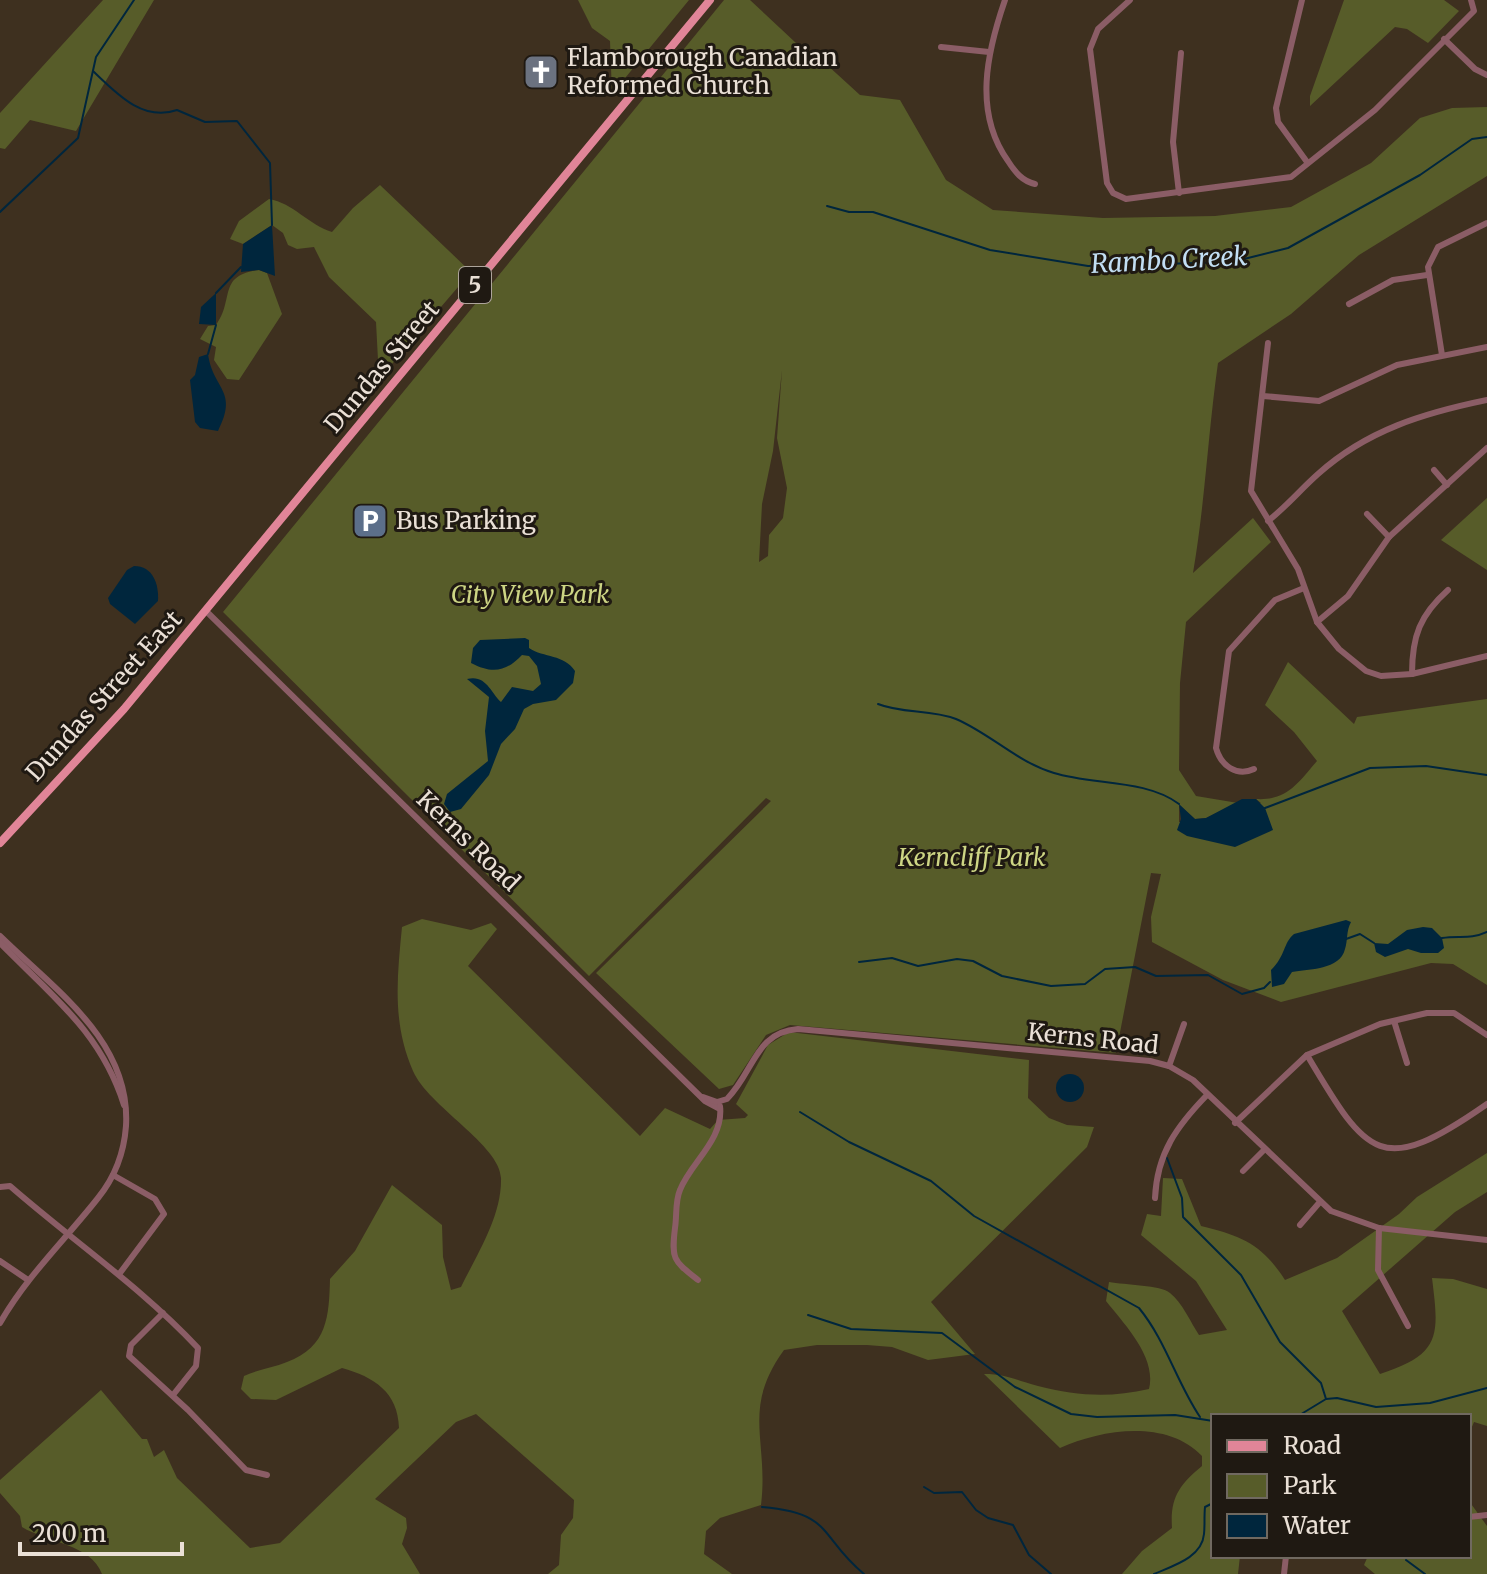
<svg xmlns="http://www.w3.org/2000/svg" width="1487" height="1574" font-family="Merriweather,serif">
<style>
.green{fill:#575c29;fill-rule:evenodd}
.water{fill:#00263d}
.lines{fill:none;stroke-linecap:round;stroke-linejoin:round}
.stream{stroke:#00263d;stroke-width:2}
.minor{stroke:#8b5d66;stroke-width:6}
.major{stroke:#e18598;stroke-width:8}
.labels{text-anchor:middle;stroke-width:6;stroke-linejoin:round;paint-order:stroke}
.shield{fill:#1f1912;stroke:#ada49b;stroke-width:2}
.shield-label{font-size:22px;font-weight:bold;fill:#eae0d6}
.poi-label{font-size:24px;fill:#eae0d6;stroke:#1f1912;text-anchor:start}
.street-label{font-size:24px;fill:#eae0d6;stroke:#1f1912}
.park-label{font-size:24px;font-style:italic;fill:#cdd584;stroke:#1f1912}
.water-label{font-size:26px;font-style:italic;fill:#c2def3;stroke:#1f1912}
</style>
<rect width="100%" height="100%" fill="#3e301f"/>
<g class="green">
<polygon points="103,0 154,0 76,131 30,120 5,149 0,148 0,113"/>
<polygon points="578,0 689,0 612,94 610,41 592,28"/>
<path d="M724,0H750L811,57L814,53L860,95L900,100L946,180L993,210L1103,218L1215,216L1291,207L1371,163L1420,118L1452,108L1487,107V176L1359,255L1291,314L1218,363C1208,433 1205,503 1193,573L1253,518L1271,542L1186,622L1180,683L1179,770L1196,796L1238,803L1206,818L1195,819L1179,805V822L1217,820L1261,803L1256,799C1287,801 1298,783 1317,761L1294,732L1265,705L1288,662L1354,724L1357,717L1487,699V985L1453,964L1431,963L1281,1002L1223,980L1152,942L1151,917L1161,874L1151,873L1116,1053L790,1025L766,1035L733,1085L719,1089L596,973L771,801L766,798L589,976L223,612ZM782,370L777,438L787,488L783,518L769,535L768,556L759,562L762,504L773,451Z"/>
<polygon points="1344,0 1444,0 1459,11 1428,43 1407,29 1395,27 1310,106 1310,96"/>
<path d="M380,185L471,272L379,379L376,322L329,277L314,247L297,249L288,245L283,233L272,225L243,244L230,239L239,221L269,199C293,203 309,225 332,232L353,208Z"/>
<path d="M259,270L267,273L282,314L239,380L227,379L214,360L216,347L200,339L208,326L216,325C235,299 217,275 259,270Z"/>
<polygon points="1487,498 1487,570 1441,540"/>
<path d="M422,919L471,930L491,923L497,929L468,966L640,1136L665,1108L710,1129L718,1120L745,1118L748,1115L736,1104L768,1045L789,1032L1029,1060L1028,1098L1049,1118L1067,1125L1094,1127L1087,1147L931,1302L975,1354L928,1360L892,1347L867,1345H817L784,1350C741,1409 769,1441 761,1505L720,1518L706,1531L704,1554L732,1574H548L559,1565L561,1535L573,1518L574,1500L476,1414L456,1422L375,1499L406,1518L407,1528L402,1544L420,1574H102C91,1544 46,1542 22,1527L20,1516L0,1493V1480L101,1390L142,1439H147L154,1457L164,1450L177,1478L250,1548L280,1543L399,1428C398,1392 374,1377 342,1368L276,1400L251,1399L241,1389L244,1376C259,1369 273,1368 287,1362C328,1347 329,1315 330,1279L355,1251L392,1185L442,1225L443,1257L451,1290L461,1287C477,1254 502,1216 501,1178C500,1145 428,1106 413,1071C392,1023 397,978 402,927Z"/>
<path d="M1487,1153V1192L1455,1212L1342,1311L1380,1374C1442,1354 1439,1335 1432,1278L1453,1279L1487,1289V1426L1474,1422L1469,1434V1416H1213V1556H1240L1238,1574H1122L1142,1551L1172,1528C1170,1498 1179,1485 1202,1466V1456C1167,1419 1102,1429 1060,1448L984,1374C1008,1374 1017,1381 1038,1386C1077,1396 1110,1398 1149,1389C1157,1357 1124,1324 1106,1301L1109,1282C1125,1285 1161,1285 1170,1293C1182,1302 1191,1323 1199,1335L1227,1330L1196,1281L1141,1235L1147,1214L1161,1216L1163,1178L1182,1179L1201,1226C1242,1236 1262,1244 1285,1280L1337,1258L1399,1214L1417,1197Z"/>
<polygon points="1469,1501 1487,1526 1487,1574 1375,1574 1364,1565 1368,1556 1469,1556"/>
</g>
<g class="water">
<polygon points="272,225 275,276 259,270 241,272 243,244"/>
<polygon points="216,293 216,325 199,324 201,307"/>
<path d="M208,354C213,390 239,390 218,431L200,428L195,422L190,380L195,375L199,357Z"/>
<path d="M134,566C153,566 159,584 158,601L135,624L110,604L108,598L127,570Z"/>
<path d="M525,638L529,640V648C544,658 564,654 575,671L573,683L556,700L533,704L524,709L515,729L501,744L489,775L461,809L450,812L444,804L447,794L488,761L485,731L489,697L467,679C486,674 491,693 501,702L512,687L533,691L541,684L537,666L529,656L522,655C506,672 492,674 471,663L473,648L480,640Z"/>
<polygon points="1242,799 1256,799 1265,808 1273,830 1235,847 1187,836 1177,830 1181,819 1179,804 1195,819 1206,818"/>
<path d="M1346,920L1351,922C1346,931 1348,940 1345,949C1340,970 1309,969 1292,972L1284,984L1272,987L1271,970C1286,955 1283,943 1294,934Z"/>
<polygon points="1423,927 1432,928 1442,938 1444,948 1438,953 1421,953 1408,949 1385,957 1376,952 1374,943 1388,944 1407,930"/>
<circle cx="1070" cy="1088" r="14"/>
</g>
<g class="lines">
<g class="stream">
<path d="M93,71C117,94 143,122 177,110L205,122L237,121L270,163L272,225"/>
<polyline points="827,206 849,212 873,212 990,250 1088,266 1232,262 1288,248 1420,175 1472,139 1487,137"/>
<polyline points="0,212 78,138 96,57 134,0"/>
<polyline points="216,293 241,267"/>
<polyline points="208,354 216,325"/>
<path d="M878,704C903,714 930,709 956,719C991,734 1017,762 1054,773C1092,785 1146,779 1179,804"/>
<polyline points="1265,808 1370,768 1426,766 1487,775"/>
<path d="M1442,938C1459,935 1470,940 1487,932"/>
<polyline points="1346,939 1360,934 1374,943"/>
<polyline points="859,962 892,958 918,966 957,959 973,961 1002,976 1051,986 1085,984 1105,969 1135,967 1156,976 1208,975 1242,994 1264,988 1270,982"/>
<path d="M800,1112L849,1142L931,1181L974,1216L1139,1308C1166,1341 1176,1381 1200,1417"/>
<polyline points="1167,1158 1182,1198 1183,1217 1241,1275 1280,1342 1321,1383 1326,1399"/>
<polyline points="808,1315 851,1329 942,1333 1015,1387 1071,1414 1097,1417 1175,1415 1213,1421"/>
<polyline points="1298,1416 1326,1399 1337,1398 1376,1407 1430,1403 1487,1388"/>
<polyline points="924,1487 934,1493 962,1492 976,1510 988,1518 1013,1525 1029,1555 1051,1574"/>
<path d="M762,1507C834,1513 819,1537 864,1574"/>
<polyline points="1406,1560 1425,1574"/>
<path d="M1154,1574C1172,1566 1202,1558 1204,1534C1205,1525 1204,1517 1205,1507L1213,1503"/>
</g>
<g class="minor">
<path d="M1005,0C987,52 973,112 1008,161C1015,172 1022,181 1035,184"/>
<polyline points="1130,0 1098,29 1090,49 1107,183 1113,193 1126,199 1291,177 1375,110 1474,11 1471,0"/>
<polyline points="1302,0 1276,108 1278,122 1307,162"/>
<polyline points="1444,39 1475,69 1487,75"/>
<polyline points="941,47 989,52"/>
<polyline points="1179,193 1173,142 1181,53"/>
<polyline points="1349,304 1393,280 1427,275"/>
<polyline points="1268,343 1251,491 1298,569 1317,622 1339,649 1366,671 1381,676 1412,674 1487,656"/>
<polyline points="1442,355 1428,267 1438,247 1487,223"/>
<polyline points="1263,396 1319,401 1397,365 1487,347"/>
<polyline points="1434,470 1447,485"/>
<polyline points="1367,514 1389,537"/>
<path d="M1268,521C1286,507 1301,489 1318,474C1367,430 1424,413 1487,400"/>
<polyline points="206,611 705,1101 720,1109"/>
<polyline points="1317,622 1348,596 1389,537 1487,448"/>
<path d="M1412,674C1412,636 1420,615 1448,590"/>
<path d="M1254,769C1237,777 1221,766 1216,748L1229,651L1275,600L1304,588"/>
<path d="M0,936C55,990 131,1041 126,1126C124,1153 115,1177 98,1198C65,1240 27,1276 0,1323"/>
<path d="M0,943C52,996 101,1032 124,1105"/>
<polyline points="1394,1021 1407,1063"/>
<path d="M1307,1055C1368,1158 1381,1178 1487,1104"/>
<polyline points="1169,1066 1184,1024"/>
<path d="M703,1097L717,1102L727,1099C754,1072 755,1032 798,1029L1150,1061L1169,1066L1193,1080L1331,1211L1379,1228L1487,1240"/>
<polyline points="1235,1123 1307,1055 1380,1024 1427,1013 1454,1013 1487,1035"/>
<polyline points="1243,1171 1264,1150"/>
<polyline points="113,1175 155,1199 164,1214 120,1273"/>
<path d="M0,1187L10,1186C73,1241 141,1287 198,1348L196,1366L173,1395"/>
<path d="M1155,1198C1157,1153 1177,1126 1207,1095"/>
<polyline points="1300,1225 1319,1203"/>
<polyline points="1379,1228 1378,1270 1408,1326"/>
<polyline points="0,1261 28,1280"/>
<path d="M698,1280C674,1261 671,1260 675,1228C677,1216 675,1201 680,1190C691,1162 724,1140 720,1106"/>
<polyline points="163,1313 131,1345 129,1356 188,1410 246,1470 267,1475"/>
<polyline points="1469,1517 1487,1515"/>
<polyline points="1284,1574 1286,1556"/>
</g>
<polyline class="major" points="0,843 124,709 710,0"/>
</g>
<defs>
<symbol id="church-square" viewBox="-11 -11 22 22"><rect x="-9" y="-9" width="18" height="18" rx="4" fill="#6b7280" stroke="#1f1912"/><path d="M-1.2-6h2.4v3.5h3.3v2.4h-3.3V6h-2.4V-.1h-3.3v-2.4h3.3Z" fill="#fff"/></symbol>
<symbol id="parking-square" viewBox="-11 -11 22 22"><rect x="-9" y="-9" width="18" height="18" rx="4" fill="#5c6f8a" stroke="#1f1912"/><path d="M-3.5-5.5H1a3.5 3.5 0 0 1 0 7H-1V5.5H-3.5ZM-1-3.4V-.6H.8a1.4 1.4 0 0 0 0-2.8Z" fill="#fff"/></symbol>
</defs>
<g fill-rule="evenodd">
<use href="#church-square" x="521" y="52" width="40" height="40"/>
<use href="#parking-square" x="350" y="501" width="40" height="40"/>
</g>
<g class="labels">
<rect class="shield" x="459" y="267" width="32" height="36" rx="6"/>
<g class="shield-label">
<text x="475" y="293">5</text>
</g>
<g class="poi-label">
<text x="567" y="66">Flamborough Canadian<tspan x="567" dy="28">Reformed Church</tspan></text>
<text x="396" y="529">Bus Parking</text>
</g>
<g class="street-label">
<text transform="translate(382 367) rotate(-50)" y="8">Dundas Street</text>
<text transform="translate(104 696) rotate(-48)" y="8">Dundas Street East</text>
<text transform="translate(468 841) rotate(44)" y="8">Kerns Road</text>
<text transform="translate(1093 1039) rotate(6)" y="8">Kerns Road</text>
</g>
<g class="park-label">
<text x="530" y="603">City View Park</text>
<text x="972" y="866">Kerncliff Park</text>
</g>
<g class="water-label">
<text transform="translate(1169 260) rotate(-3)" y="9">Rambo Creek</text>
</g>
</g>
<rect x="1211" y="1414" width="260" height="144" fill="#1f1912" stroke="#706960" stroke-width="2"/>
<rect x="1227" y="1440" width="40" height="12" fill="#e18598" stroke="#706960" stroke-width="2"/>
<text x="1283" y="1454" font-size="24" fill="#eae0d6">Road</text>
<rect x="1227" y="1474" width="40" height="24" fill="#575c29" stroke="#706960" stroke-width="2"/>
<text x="1283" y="1494" font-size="24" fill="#eae0d6">Park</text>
<rect x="1227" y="1514" width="40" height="24" fill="#00263d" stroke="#706960" stroke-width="2"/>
<text x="1283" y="1534" font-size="24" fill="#eae0d6">Water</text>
<path d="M20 1542v12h162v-12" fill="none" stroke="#eae0d6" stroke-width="4"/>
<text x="32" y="1542" font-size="24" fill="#eae0d6" stroke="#1f1912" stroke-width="6" paint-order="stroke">200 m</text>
</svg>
